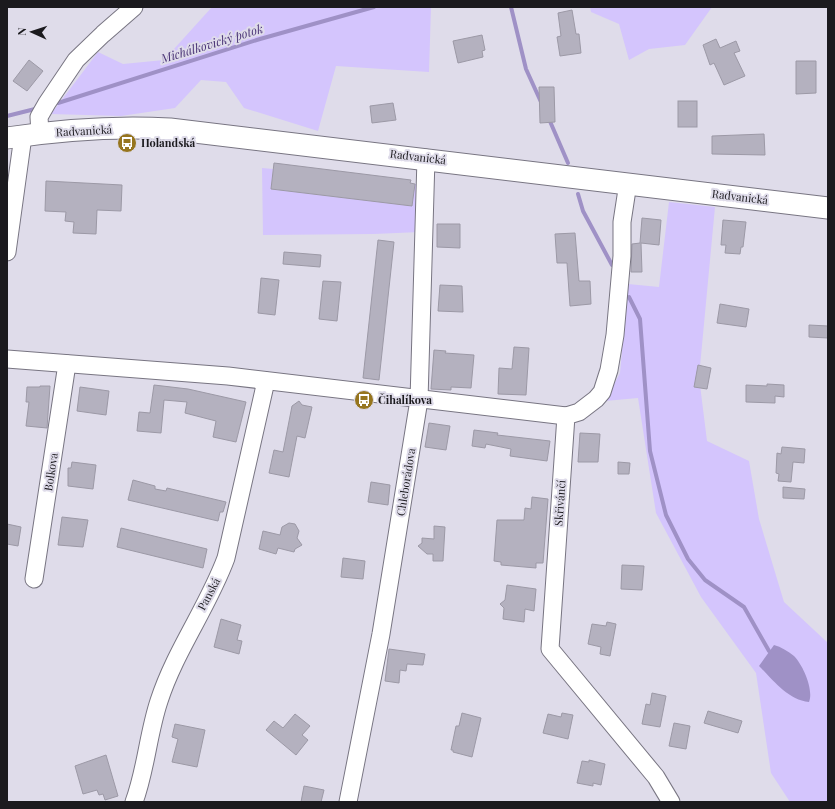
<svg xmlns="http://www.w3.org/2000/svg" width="835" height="809" font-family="'Playfair Display',serif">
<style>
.green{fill:#d4c5fd}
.water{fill:#9f91c6}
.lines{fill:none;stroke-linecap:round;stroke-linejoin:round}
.stream{stroke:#9f91c6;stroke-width:4}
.building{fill:#b4b1bf;stroke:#9c99a6}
.minor-casing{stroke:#787582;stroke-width:19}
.tertiary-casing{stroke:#787582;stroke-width:23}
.minor{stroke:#fff;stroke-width:17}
.tertiary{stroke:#fff;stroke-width:21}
.labels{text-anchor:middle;stroke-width:4;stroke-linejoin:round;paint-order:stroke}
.street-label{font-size:11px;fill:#1b1a1e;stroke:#dfdcea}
.poi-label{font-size:11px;font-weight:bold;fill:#1b1a1e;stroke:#dfdcea;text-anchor:start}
.water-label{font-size:12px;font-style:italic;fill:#4a3476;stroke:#dfdcea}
</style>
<rect width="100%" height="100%" fill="#dfdcea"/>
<g class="green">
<polygon points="212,7 431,7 429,72 336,66 318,131 244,108 226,82 201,80 175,108 121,116 51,114 98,52 123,64 164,60"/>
<polygon points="590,7 712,7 685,45 649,49 629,60 619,24 591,12"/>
<polygon points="262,168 273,169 271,189 412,206 415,184 423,184 420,232 374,234 263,235"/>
<polygon points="669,202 715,207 699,377 707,441 749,461 759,519 784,602 828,643 828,802 790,802 771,773 756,673 701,597 656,513 638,398 605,401 620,373 628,284 659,287"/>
</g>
<path class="water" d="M774,645C781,647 788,651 794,656C803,665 814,690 809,702C788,700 773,680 759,666Z"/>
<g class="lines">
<g class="stream">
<polyline points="511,7 526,69 541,102"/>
<polyline points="58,103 260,39 374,7"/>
<polyline points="7,116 35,109"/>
<polyline points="549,119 568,163"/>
<polyline points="578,194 583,211 612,265"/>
<polyline points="629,297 640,319 650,451 666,515 688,559 705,580 744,607 769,651"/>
</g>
</g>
<g class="building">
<polygon points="572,10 576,34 579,34 581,53 560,56 557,37 561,36 558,13"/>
<polygon points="482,35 485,50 482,51 483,57 458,63 453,41"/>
<polygon points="716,39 720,48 736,41 740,51 734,53 745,76 724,85 714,63 710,65 703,45"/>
<polygon points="29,60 43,71 27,91 13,81"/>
<polygon points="796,61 816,61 816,93 796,94"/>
<polygon points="539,87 554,87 555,122 540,123"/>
<rect x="678" y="101" width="19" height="26"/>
<polygon points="393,103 396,120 372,123 370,106"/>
<polygon points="764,134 765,155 712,154 712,136"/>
<polygon points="274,163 411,180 410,183 415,184 412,206 271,189"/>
<polygon points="46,181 122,185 121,211 97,210 96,234 73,233 74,222 65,221 66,212 45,211"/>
<polygon points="642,218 661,220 659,245 641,243 642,272 631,272 632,244 640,243"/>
<polygon points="723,220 746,222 743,247 741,247 740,254 725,253 726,245 721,245"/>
<polygon points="437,224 460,224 460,248 437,247"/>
<polygon points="575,233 579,281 590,281 591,304 570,306 567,263 557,263 555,234"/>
<polygon points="378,240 394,242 379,380 363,378"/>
<polygon points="284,252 321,255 320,267 283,264"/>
<polygon points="261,278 279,280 275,315 258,313"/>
<polygon points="323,281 341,282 337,321 319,319"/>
<polygon points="440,285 462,286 463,312 438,311"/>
<polygon points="720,304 749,309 746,327 717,323"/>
<polygon points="809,325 828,326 828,338 809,337"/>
<polygon points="514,347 529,348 526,395 498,394 499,368 512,369"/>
<polygon points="434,350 446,351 445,353 474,355 471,388 451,387 451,390 431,389"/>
<polygon points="698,365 711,368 707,389 694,387"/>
<polygon points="767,384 784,385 784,397 775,396 775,403 746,402 746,385 767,386"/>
<polygon points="154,385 188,389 246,402 236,442 213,437 216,421 185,413 187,402 164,400 161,433 137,431 139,412 150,413"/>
<polygon points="40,386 50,386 47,428 26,426 29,402 26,402 27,387 40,387"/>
<polygon points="80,387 109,391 106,415 77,411"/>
<polygon points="299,401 302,405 312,407 305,438 297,436 289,477 269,473 274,450 283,452 292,406"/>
<polygon points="429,423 450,426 446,450 425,447"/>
<polygon points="474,430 498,433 497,435 550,441 547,461 510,456 511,449 486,444 485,448 472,446"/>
<polygon points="580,433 600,434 598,462 578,462"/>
<polygon points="782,447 805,449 804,463 793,462 791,482 778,481 779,474 776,473 777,453 781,454"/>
<polygon points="72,462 96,465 93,489 68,486 68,468 71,468"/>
<polygon points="618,462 630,463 629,474 618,474"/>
<polygon points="133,480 155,486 155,489 166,491 167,488 226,502 223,512 220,512 218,521 128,500"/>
<polygon points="371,482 390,485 388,505 368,502"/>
<polygon points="783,487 805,489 804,499 783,498"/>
<polygon points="532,497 548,499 543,563 536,563 536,568 501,565 501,562 494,561 497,520 524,520 525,508 531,509"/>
<polygon points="62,517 88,520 83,547 58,545"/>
<polygon points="289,523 295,524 299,531 297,538 302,545 295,549 294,552 278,548 276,554 259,549 263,531 280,535 282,527"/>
<polygon points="7,524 21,527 18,546 7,544"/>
<polygon points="434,526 445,527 443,561 433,561 433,554 427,554 418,546 422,543 422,538 434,539"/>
<polygon points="121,528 207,549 203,568 117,547"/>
<polygon points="343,558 365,561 363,579 341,577"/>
<polygon points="622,565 644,566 642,590 621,589"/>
<polygon points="507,585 536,589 534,611 525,609 524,622 503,619 504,608 500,604 505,600"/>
<polygon points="221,619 241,625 237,640 242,641 239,654 214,647"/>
<polygon points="607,622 616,624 610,656 600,654 601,647 588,644 592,624 606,626"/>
<polygon points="389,649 425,654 423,665 407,664 406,671 400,670 399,683 385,681"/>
<polygon points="652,693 666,696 660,727 642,724 646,704 650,705"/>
<polygon points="708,711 742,721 738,733 704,723"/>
<polygon points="462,713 481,718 472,757 453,752 453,750 451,750 456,726 459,726"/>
<polygon points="562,713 573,715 568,739 543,733 548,714 561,717"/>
<polygon points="295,714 310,726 302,735 308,740 296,755 266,730 274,721 283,728"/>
<polygon points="674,723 690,726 686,749 669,746"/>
<polygon points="175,724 205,730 197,767 172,762 178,739 172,737"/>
<polygon points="106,755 118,796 105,800 103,794 99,795 97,790 83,794 75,766"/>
<polygon points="589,760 605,764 601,785 593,783 593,786 577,783 582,761 589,762"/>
<polygon points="304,786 324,790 321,802 301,802"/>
</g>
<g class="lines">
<defs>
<g id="minor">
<polyline points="40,133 39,117 47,103 76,60 103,34 134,7"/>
<polyline points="628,183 622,222 622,256 615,335 609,370 602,392 596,399 579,412 566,416 550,649 656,777 671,802"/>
<polyline points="7,252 23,136"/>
<polyline points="7,359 228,376 566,416"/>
<polyline points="34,579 67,364"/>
<path d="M134,802C146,770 148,734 159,701C175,651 208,607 226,558L266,381"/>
<polyline points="348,802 381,634 419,400 426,158"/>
</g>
<path id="tertiary" d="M7,138C60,130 116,126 170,129L828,208"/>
</defs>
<use href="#minor" class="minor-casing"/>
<use href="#tertiary" class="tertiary-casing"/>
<use href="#minor" class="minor"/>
<use href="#tertiary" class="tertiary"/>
</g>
<defs>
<symbol id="bus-disc" viewBox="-11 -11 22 22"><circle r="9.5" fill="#96751e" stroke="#dfdcea"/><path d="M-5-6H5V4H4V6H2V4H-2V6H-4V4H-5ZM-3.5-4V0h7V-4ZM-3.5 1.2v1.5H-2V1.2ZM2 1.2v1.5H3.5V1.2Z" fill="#fff"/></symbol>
</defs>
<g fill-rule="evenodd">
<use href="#bus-disc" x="116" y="132" width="22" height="22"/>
<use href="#bus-disc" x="353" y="389" width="22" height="22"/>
</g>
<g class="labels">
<g class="street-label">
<text transform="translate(84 131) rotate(-3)" y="4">Radvanická</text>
<text transform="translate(418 157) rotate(7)" y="4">Radvanická</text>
<text transform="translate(740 197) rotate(7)" y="4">Radvanická</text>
<text transform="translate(51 472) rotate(-81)" y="4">Bolkova</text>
<text transform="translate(406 482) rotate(-81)" y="4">Chleborádova</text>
<text transform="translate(560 503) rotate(-86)" y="4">Skřivánčí</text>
<text transform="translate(209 594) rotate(-62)" y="4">Panská</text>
</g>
<g class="poi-label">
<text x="141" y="147">Holandská</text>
<text x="378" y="404">Čihalíkova</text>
</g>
<g class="water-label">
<text transform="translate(212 44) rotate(-17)" y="4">Michálkovický potok</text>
</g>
</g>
<rect width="835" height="809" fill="none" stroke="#1b1a1e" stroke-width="16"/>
<g transform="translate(32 32) rotate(273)" stroke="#dfdcea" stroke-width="3" paint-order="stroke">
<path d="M0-3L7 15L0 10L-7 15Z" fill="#1b1a1e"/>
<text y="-6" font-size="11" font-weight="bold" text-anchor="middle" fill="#1b1a1e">N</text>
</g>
</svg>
